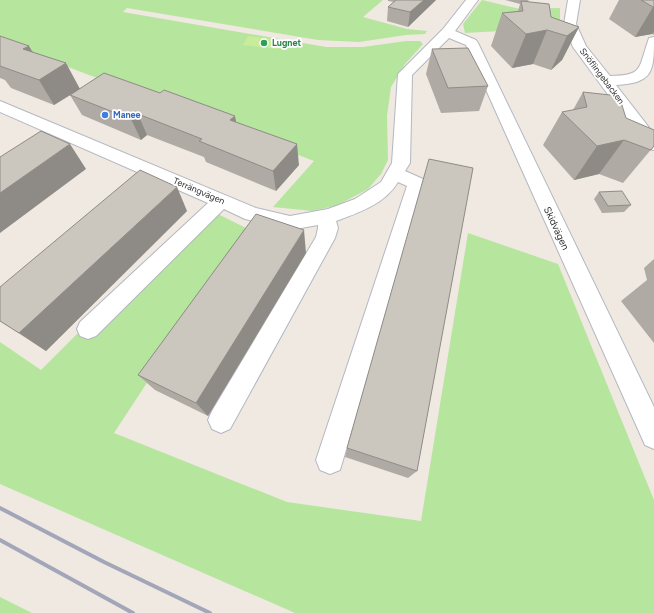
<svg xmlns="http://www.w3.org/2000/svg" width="654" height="613" font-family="Figtree,sans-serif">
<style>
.green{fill:#b6e59e}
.pitch{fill:#c9ec9a}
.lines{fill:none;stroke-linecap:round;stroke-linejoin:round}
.minor-casing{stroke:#b4b7c1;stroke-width:2}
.minor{fill:#fff;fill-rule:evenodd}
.rail{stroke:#a3a6b8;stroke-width:4}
.wall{fill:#afaba4}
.shaded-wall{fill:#8e8b86}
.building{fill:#cbc7bf;stroke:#8e8b86}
.leisure-dot{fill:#2e9e5b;stroke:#fff;stroke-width:1.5}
.shop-dot{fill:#3f7fe0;stroke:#fff;stroke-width:1.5}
.labels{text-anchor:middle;stroke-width:3.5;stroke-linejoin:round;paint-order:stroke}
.far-leisure-label{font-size:9px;font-weight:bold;fill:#27864d;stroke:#fff;text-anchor:start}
.far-street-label{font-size:9px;fill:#2e2e2e;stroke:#fff}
.far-shop-label{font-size:9px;font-weight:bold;fill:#366cbe;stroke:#fff;text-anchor:start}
.street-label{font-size:10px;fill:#2e2e2e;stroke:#fff}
</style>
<rect width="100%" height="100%" fill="#efe9e1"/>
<g class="green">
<polygon points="0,0 383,0 363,17 407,29 427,31 425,34 406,35 359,42 318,40 127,8 123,12 326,47 363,47 406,41 420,41 423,44 405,64 391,87 387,116 388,160 381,174 368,189 338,205 313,211 273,207 314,161 0,41"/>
<polygon points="482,0 520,9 560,8 560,24 538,29 465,33 463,24"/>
<polygon points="204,207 248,229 114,433 287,502 421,521 468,233 558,264 654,500 654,613 295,613 0,484 0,342 41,370"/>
<polygon points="0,597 32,613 0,613"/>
</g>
<polygon class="pitch" points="248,36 284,40 279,49 243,45"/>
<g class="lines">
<defs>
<g id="minor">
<path d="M466,0H478L455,31L476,40L478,43L654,407V449L645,445L466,45L449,38L412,75L410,163L405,171L423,179L426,183L340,470L330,474L320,470L316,460L407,186L398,182C385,204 358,213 336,221L338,228L335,238L230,429L221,433L212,429L208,420L212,411L316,237L318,228V225L290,230L245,219L224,209L96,336L88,339L80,336L77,329L80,322L208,203L0,112V101L256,208L290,216L328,209L355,199L381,182L392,163L398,74L443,29Z"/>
<path d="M568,0H580L576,24L586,46L610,76C643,75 638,70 648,41L649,38L654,37C654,71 654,83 616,85L654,134V150L648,149L573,47L564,24Z"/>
</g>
</defs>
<use href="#minor" class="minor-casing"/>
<use href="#minor" class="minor"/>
<g class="rail">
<polyline points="0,508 104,562 210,613"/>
<polyline points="0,540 133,613"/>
</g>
</g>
<g class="wall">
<polygon points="388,0 436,0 408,27 387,21 388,7 394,2 388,1"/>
<polygon points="505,0 529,0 527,2 551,17 579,27 562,60 551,70 533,64 512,68 491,46 502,13 518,11 520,4"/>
<polygon points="619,0 654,0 654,35 652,34 635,37 609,19"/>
<polygon points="0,36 33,52 79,88 236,122 299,165 276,191 206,162 204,157 147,135 141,140 82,115 70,95 54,105 11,88 5,80 0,78"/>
<polygon points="432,49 488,86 479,111 441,113 426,74"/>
<polygon points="583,92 626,118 654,146 623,183 599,174 574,180 543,145 562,112 573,110"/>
<polygon points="599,192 631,205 624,212 602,213 594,199"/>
<polygon points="187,211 46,351 0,321 0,287"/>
<polygon points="306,253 208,416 155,390 138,375"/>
<polygon points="654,259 654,343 621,301 647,280 644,268"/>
<polygon points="347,448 417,471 408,478 345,457"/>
</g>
<g class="shaded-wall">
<polygon points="424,0 436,0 408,27 410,12"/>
<polygon points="653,7 654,7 654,32 652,34 635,37"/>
<polygon points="579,27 562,60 551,70 567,36"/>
<polygon points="547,30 533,64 512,68 526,34"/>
<polygon points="29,46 44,71 23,49"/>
<polygon points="66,63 80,89 54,105 39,80"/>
<polygon points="138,114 147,135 141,140 131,119"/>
<polygon points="235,116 239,137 230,120"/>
<polygon points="624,140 599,174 574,180 597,146"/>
<polygon points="70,144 86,169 0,233 0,193"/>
<polygon points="297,144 299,165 276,191 273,171"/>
<polygon points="177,187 187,211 46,351 19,333"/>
<polygon points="304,230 306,253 208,416 196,403"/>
</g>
<g class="building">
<polygon points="396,0 424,0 410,12 388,7"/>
<polygon points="641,0 654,0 654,7 653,7"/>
<polygon points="521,1 549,4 551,17 579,27 567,36 547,30 526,34 502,13 523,11"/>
<polygon points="0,36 29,46 23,49 66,63 39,80 0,66"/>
<polygon points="468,48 488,86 448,88 432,49"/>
<polygon points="104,73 160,93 164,90 235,116 230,120 297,144 273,171 199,141 202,139 138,114 131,119 70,95"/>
<polygon points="583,92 619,96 626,118 654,130 654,146 651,150 624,140 597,146 562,112 587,107"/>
<polygon points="41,131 70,144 0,193 0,157"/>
<polygon points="429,159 473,168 417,471 347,448"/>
<polygon points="140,170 177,187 19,333 0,321 0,287"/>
<polygon points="622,191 631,205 608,206 599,192"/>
<polygon points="256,214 304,230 196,403 138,375"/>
</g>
<circle class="leisure-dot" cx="264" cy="43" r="4"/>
<circle class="shop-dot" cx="105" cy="115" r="4"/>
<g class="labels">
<g class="far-leisure-label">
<text x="272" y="46">Lugnet</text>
</g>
<g class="far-street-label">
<text transform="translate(602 76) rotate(53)" y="3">Snöflingebacken</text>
<text transform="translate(199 191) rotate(23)" y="3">Terrängvägen</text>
</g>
<g class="far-shop-label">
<text x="113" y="118">Manee</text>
</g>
<g class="street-label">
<text transform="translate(557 228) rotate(65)" y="4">Skidvägen</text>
</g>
</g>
</svg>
